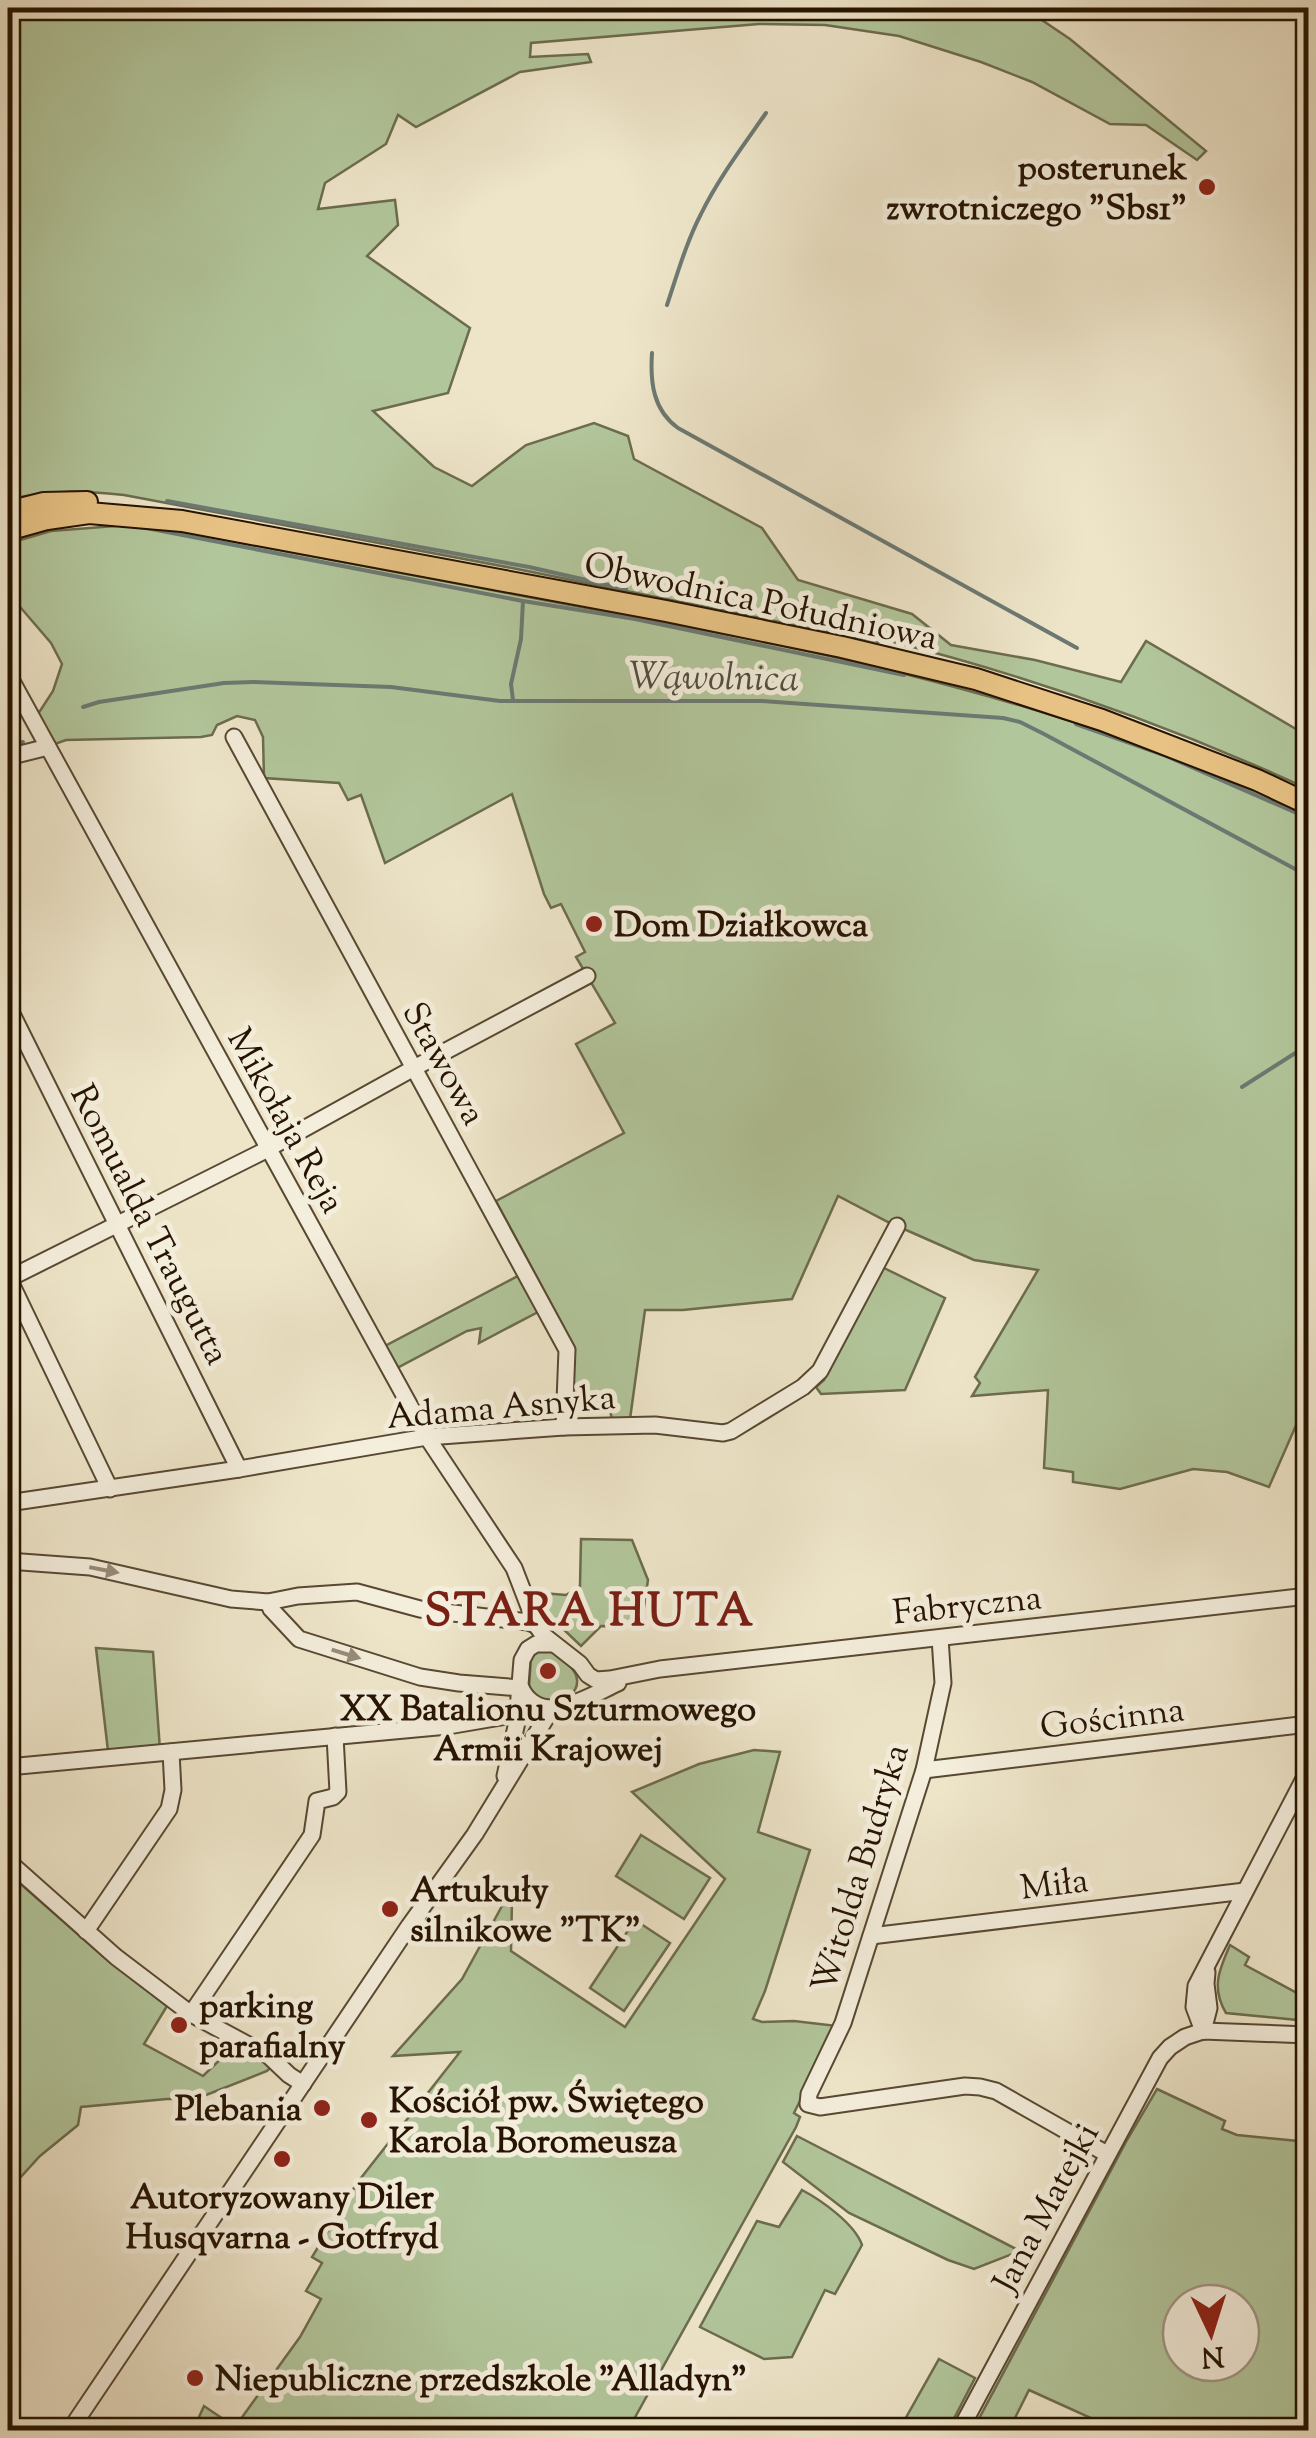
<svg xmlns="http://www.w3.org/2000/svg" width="1316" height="2438" font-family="'Sorts Mill Goudy',serif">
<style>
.green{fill:#b2c69b;stroke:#6c6c4e;stroke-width:2.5;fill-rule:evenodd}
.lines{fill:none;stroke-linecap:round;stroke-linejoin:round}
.stream{stroke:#6c7972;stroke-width:4}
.minor-casing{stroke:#584832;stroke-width:19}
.major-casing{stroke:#261300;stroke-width:24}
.minor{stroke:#f4eedc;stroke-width:15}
.major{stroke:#e7c284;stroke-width:20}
.oneway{fill:#978b79}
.poi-dot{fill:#8f2418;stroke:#f4eedc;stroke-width:4}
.labels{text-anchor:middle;stroke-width:10;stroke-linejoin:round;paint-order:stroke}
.poi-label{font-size:35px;font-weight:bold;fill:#261300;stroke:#f4eedc;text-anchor:start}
.street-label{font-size:35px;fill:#261300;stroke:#f4eedc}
.water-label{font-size:38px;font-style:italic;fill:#4f4e42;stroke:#f4eedc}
.district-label{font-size:45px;font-weight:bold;letter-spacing:2.5px;fill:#7a1f14;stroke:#f4eedc}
</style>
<rect width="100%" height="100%" fill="#eee5c9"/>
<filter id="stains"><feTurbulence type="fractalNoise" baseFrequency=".002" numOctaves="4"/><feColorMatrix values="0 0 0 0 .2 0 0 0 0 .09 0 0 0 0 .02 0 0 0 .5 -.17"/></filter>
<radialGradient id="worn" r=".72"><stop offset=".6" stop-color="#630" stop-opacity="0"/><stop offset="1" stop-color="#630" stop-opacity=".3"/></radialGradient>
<g class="green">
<path d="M8,8H1024L1070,39L1206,151L1197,160L1146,125L1110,124L1032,82L981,62L899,36L825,25L759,24L531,43L530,57L588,54L591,62L520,72L416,127L398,115L386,144L325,183L318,209L395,200L398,225L367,256L470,328L448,393L373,411L434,467L472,486L526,445L594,423L628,436L634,459L762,528L798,580L912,614L951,645L1035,660L1121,682L1146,641L1301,732L1308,730V789C1176,728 1032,677 890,641L879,642L512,568L124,495C83,491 48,489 8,500Z"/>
<path d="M141,524L767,642C953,682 1136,732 1308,815V1416L1301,1414L1269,1487L1227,1472L1193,1469L1120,1489L1073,1482V1472L1044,1468L1048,1390L972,1396L980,1383L975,1377L1038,1270L974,1260L888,1222L838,1196L792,1299L683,1310H645L630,1419L612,1420L610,1410L568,1411L570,1354L575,1348L496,1201L624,1133L576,1044L615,1023L576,957L585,952L561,904L551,908L544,894L512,794L385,863L361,795L348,800L339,783L264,778L263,737L255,720L237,716L217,725L212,735L201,737L66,740L55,744L38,714L53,691L62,664L51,643L21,608L8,616V538L13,542L51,531Z"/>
<polygon points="882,1267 945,1298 905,1390 821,1394 816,1387 824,1380"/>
<polygon points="518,1276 538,1312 479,1343 481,1328 467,1331 397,1368 385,1346"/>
<polygon points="581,1539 632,1540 648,1580 641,1627 601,1626 581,1646 541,1608 530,1592 566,1595 580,1586"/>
<polygon points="96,1648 153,1652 160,1750 108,1751"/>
<path d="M552,1650C559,1656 570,1664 575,1673C587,1697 546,1714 529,1687L531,1657L538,1651Z"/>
<polygon points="754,1750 780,1752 758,1832 810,1850 765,1991 753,2019 762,2022 794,2021 837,2026 794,2113 800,2117 796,2127 628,2430 193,2430 204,2406 235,2427 300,2337 321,2299 306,2291 322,2263 312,2257 357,2183 460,2052 393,2056 462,1979 508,1895 512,1898 511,1951 625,2027 725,1879 632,1792 699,1764"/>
<polygon points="641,1835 710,1878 684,1919 616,1876"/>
<polygon points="8,1873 104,1957 167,2006 144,2044 203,2076 230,2050 244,2056 256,2054 271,2067 267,2071 196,2099 167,2099 81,2107 78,2125 40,2156 8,2191"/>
<polygon points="635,1920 670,1943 624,2011 590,1988"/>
<path d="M1230,1945L1249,1957L1245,1965L1308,1999V2021L1226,2013C1211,1988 1219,1970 1230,1945Z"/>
<path d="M1157,2089L1225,2121L1222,2129L1237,2135L1308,2142V2405L1302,2422L1308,2423V2430H1098L1102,2423L1029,2390L1009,2430H973L1127,2140ZM1181,2303H1241V2363H1181Z"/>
<polygon points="797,2136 1020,2251 974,2269 948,2260 849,2213 783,2162"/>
<path d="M802,2190C821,2200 855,2224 862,2245L835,2294L825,2290L792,2357L764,2359L700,2327L757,2221L779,2227Z"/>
<polygon points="939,2359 975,2378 948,2430 899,2430"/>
</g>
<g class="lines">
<g class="stream">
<path d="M667,305C677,275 686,243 701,214C718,179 743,146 766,113"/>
<path d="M652,353C650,382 653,410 678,428L1077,648"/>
<polyline points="167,501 529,567 626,589"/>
<polyline points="141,527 523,601 635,619 904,675"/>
<polyline points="513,700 511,684 521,639 523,601"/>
<polyline points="83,707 99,702 224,683 253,682 391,687 500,701 762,701 1003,718 1020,722 1044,734 1308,876"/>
<polyline points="1076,724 1164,755 1308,818"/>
<polyline points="8,744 23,742"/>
<polyline points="1242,1087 1308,1045"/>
</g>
<defs>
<g id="minor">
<polyline points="8,674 427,1437 514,1568 536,1625 543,1635 580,1664 588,1675 596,1680 610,1679 660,1669 1308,1596"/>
<polyline points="234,737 567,1350 564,1427"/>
<polyline points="8,757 48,747"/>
<polyline points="8,1006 239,1469"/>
<polyline points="8,1277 110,1489"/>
<polyline points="8,1279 262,1152 414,1068 587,976"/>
<polyline points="8,1503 239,1469 427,1437 564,1427 655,1425 723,1433 731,1431 803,1387 820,1371 897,1226"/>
<polyline points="8,1561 90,1567 231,1599 268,1602 298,1596 357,1592 420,1609 528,1622 536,1625"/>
<polyline points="268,1602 271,1609 299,1639 420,1677 459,1683 521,1688"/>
<polyline points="940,1638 943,1683 924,1770 843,2023 809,2094 808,2104 820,2107 965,2086 980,2087 996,2091 1107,2154"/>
<path d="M521,1688C541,1729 589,1696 618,1683"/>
<polyline points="8,1767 448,1726 518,1714"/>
<polyline points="924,1770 1308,1724"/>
<polyline points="505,1776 517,1722 522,1660 528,1649 536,1644 553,1644"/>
<polyline points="8,1861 116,1957 191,2014 269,2056 289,2075 303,2084"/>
<polyline points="86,1931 169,1809 173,1790 171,1752"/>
<polyline points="871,1936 1245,1891"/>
<polyline points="191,2014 312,1835 317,1801 333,1797 338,1792 335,1736"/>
<polyline points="1203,2031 1194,2007 1196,1986 1308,1771"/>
<polyline points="1203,2031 1209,2008 1206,1984 1207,1972"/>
<polyline points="70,2430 409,1926 475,1834 546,1718 554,1708"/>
<polyline points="960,2430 1160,2058 1170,2047 1185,2037 1203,2031 1308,2035"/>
</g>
<g id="major">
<polyline points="8,512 44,503 87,502"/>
<polyline points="8,530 47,519 89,513 182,521 666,611 842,647 976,679 1102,720 1257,780 1308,804"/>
</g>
</defs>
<use href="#minor" class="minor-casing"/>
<use href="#major" class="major-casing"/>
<use href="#minor" class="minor"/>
<use href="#major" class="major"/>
</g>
<defs><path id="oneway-solid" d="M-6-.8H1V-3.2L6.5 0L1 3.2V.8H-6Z" transform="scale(2.5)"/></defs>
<g class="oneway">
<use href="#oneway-solid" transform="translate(104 1570) rotate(11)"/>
<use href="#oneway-solid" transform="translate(346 1654) rotate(17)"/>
</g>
<g class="poi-dot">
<circle cx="1207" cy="187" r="10"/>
<circle cx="594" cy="924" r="10"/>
<circle cx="548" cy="1671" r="10"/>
<circle cx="390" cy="1909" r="10"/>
<circle cx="179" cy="2025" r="10"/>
<circle cx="322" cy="2108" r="10"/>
<circle cx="369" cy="2120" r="10"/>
<circle cx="282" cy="2159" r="10"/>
<circle cx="195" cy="2378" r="10"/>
</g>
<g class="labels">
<g class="poi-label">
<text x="1187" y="179" text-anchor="end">posterunek<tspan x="1187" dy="40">zwrotniczego "Sbs1"</tspan></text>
<text x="614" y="936">Dom Działkowca</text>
<text x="548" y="1720" text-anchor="middle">XX Batalionu Szturmowego<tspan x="548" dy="40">Armii Krajowej</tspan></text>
<text x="410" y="1901">Artukuły<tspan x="410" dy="40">silnikowe "TK"</tspan></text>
<text x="199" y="2017">parking<tspan x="199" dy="40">parafialny</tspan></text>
<text x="389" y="2112">Kościół pw. Świętego<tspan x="389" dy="40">Karola Boromeusza</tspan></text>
<text x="302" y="2120" text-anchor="end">Plebania</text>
<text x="282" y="2208" text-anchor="middle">Autoryzowany Diler<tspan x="282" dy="40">Husqvarna - Gotfryd</tspan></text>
<text x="215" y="2390">Niepubliczne przedszkole "Alladyn"</text>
</g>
<g class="street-label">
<text transform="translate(761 600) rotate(12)" y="12">Obwodnica Południowa</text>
<text transform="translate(445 1063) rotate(61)" y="12">Stawowa</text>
<text transform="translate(287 1120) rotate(61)" y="12">Mikołaja Reja</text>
<text transform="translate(151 1224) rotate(63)" y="12">Romualda Traugutta</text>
<text transform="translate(501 1406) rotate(-5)" y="12">Adama Asnyka</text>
<text transform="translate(967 1604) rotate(-6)" y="12">Fabryczna</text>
<text transform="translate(1112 1717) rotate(-7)" y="12">Gościnna</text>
<text transform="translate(859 1868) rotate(-73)" y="12">Witolda Budryka</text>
<text transform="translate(1054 1883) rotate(-7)" y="12">Miła</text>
<text transform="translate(1045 2207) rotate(-62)" y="12">Jana Matejki</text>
</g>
<g class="water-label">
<text transform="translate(714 676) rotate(1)" y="13">Wąwolnica</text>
</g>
<g class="district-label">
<text x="590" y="1625">STARA HUTA</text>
</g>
</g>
<rect width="1316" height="2438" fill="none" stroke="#eee5c9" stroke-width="40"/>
<rect x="10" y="10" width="1296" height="2418" fill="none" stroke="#261300" stroke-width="5"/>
<rect x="20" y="20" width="1276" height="2398" fill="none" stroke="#261300" stroke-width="2.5"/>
<g transform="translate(1211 2333) rotate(176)"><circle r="48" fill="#f4eedc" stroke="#a29684" stroke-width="2.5"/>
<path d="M0-8L18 38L0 25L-18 38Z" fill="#8f2418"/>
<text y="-15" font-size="28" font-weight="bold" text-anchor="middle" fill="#261300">N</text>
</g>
<rect width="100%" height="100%" filter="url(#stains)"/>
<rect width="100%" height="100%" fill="url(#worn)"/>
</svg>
